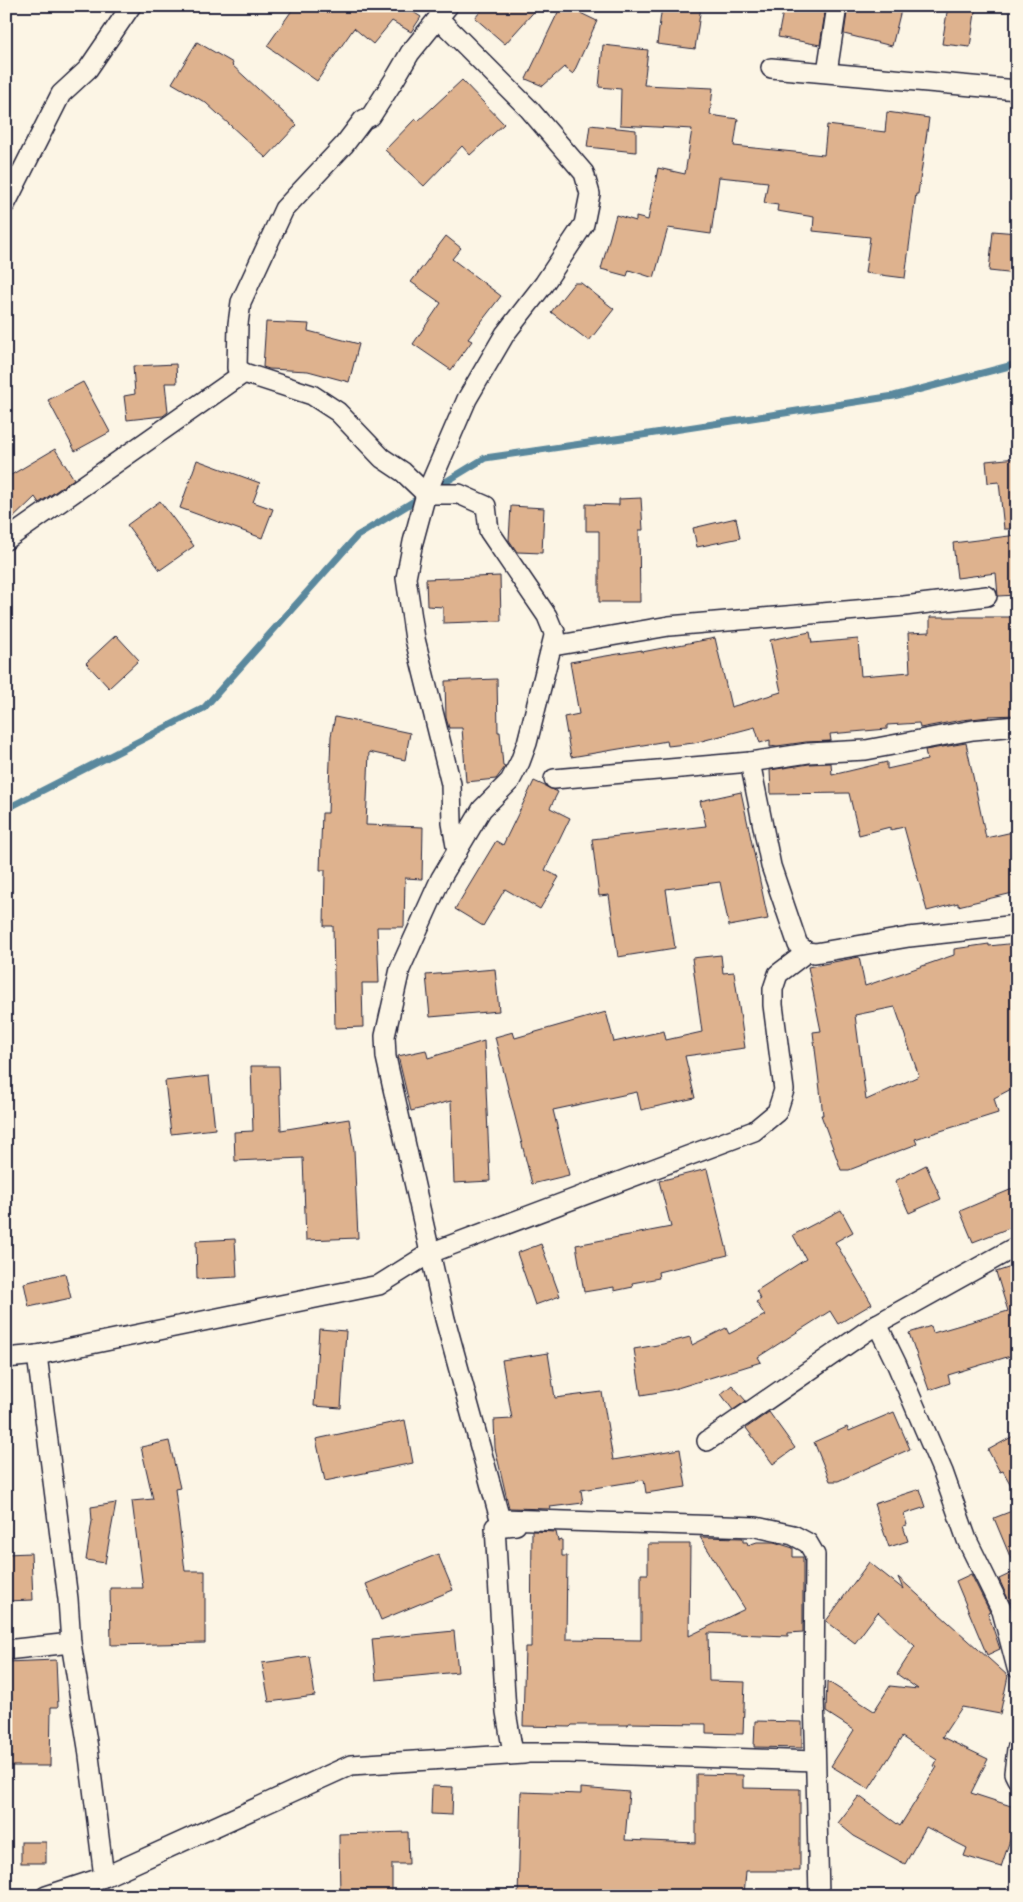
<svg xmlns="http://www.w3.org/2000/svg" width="1023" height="1902" font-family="Kalam,sans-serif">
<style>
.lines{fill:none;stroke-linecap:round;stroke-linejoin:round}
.stream{stroke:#5a889d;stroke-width:7}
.building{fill:#deb28e;stroke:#22223b;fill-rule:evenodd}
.minor-casing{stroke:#22223b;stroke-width:22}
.minor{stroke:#fcf5e5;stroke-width:19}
</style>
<rect width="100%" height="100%" fill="#fcf5e5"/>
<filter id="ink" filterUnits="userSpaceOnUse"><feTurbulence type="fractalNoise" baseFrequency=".02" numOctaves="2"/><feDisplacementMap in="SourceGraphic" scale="10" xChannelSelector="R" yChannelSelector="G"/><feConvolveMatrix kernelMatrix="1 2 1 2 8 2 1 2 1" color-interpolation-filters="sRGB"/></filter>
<g filter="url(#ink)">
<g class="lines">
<g class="stream">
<polyline points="434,489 485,458 629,437 894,396 1017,364"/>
<polyline points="6,809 204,708 357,536 421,497"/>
</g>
</g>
<g class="building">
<polygon points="295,6 404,6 421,17 411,32 392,21 373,44 354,28 317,81 267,46"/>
<polygon points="485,6 539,6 505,44 475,18"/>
<polygon points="561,6 566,6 597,21 573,74 564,67 543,86 526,79"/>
<polygon points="662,6 701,6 695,49 657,44"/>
<polygon points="784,6 826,6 820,45 778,37"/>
<polygon points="848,6 902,6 892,46 844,34"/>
<polygon points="948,6 976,6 970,47 942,44"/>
<polygon points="197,42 233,63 232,65 297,125 266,158 206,103 172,83"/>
<polygon points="603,45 648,50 644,85 713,88 710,115 738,119 734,146 824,155 827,125 885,132 887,112 929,118 918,194 916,194 905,278 865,273 870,237 813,231 814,217 777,211 778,205 764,203 768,182 719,177 711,234 668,228 654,278 629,270 627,276 601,269 616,215 636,221 636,217 648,220 658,168 685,174 692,129 620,125 621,89 599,87"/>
<polygon points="462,80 504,124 470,155 462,146 424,186 385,150 415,119 418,121"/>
<polygon points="590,125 636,130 636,152 587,147"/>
<polygon points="993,231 1017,233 1017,274 989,271"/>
<polygon points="446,236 461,248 452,259 501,296 468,339 472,341 451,370 413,344 441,303 411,282"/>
<polygon points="574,283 581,283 614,309 589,341 551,312"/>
<polygon points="266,322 309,324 308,331 359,344 349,382 308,371 269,369 263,367"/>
<polygon points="176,364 177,383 165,383 168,412 163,416 127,420 124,396 135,394 133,366"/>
<polygon points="83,382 110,432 75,451 48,400"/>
<polygon points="55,449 74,479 39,503 35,497 6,525 6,478"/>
<polygon points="1017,458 1017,529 1004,529 999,482 988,483 986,461"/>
<polygon points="197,460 260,483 253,502 273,509 262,538 180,508"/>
<polygon points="641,498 643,530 639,530 640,602 599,602 599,531 586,531 586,504 619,505 619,499"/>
<polygon points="160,501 194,546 160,570 127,525"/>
<polygon points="511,506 544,508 542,553 517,552 509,540"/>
<polygon points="736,518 740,538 697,547 693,528"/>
<polygon points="1017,535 1017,595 998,596 996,573 957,578 953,543"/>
<polygon points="500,576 501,621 443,623 443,607 427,606 426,579"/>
<polygon points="930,617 1014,617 1017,650 1017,715 989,716 989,717 962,720 920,728 919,723 887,725 887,729 830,734 831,741 806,742 770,747 770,740 760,743 755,727 694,743 668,746 667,741 571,757 564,717 579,714 570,662 642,650 642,652 715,638 731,707 781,692 770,640 810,632 812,643 858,639 861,676 910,672 908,633 930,632"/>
<polygon points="116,635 139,660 109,688 86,663"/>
<polygon points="497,679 498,732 500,732 503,766 505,767 496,779 466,782 462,728 449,728 446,718 445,681"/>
<polygon points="335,717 410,733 405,760 369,752 366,825 423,827 422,879 405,878 404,927 377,927 379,983 362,983 363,1027 335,1028 333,926 324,926 325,870 320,870 322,813 328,813 331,736"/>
<polygon points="966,743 986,838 1017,831 1017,892 958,906 958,903 927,911 904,827 890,830 890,827 859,835 849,793 771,794 770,770 809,764 831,763 832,775 887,762 887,769 927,760 925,750"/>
<polygon points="534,781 558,792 550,808 570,818 545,870 559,877 540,909 505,889 483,926 455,909 496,841 503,845"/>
<polygon points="741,792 768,919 729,926 720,882 666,889 675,948 618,957 609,895 599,896 592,839 706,826 700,801"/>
<path d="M1017,943V1086L994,1098L998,1113L915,1139L917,1144L849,1170H841L821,1115H823L813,1032L821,1031L808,967L859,957L865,986L954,955V949L989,944V946ZM895,1007L919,1076L866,1100L855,1015Z"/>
<polygon points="721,955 723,973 734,972 745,1048 685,1056 695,1098 641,1110 637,1092 553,1110 569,1175 532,1184 495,1037 513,1032 515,1038 606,1012 614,1042 664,1031 666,1040 702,1032 692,958"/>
<polygon points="495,969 499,1011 430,1017 426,975"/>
<polygon points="484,1041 490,1181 454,1183 451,1101 411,1111 398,1056 426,1050 428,1058"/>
<polygon points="251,1066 279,1066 281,1130 349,1119 354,1150 358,1238 306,1240 303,1158 235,1161 234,1132 253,1131"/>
<polygon points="209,1076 215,1129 171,1134 165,1081"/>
<polygon points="926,1165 941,1199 909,1213 895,1181"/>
<polygon points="707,1169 728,1255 658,1272 659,1278 632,1283 633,1287 614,1291 614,1287 584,1292 576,1245 671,1227 659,1181"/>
<polygon points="1017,1187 1017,1225 973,1242 960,1211"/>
<polygon points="841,1210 853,1232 835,1242 872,1304 838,1324 830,1311 758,1357 761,1362 671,1390 641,1395 634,1349 663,1344 690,1337 692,1345 726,1328 729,1334 765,1315 756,1302 761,1299 756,1291 806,1259 793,1235"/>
<polygon points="235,1239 237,1277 197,1279 196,1241"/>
<polygon points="541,1244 560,1296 535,1305 517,1253"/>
<polygon points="1017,1265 1017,1354 948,1375 950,1383 929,1390 909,1333 931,1326 933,1333 1008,1311 996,1272"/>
<polygon points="65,1273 71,1298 29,1307 24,1283"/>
<polygon points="319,1329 346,1331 341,1408 314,1406"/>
<polygon points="548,1353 555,1398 602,1392 613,1460 680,1449 686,1487 646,1493 644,1480 581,1490 583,1503 550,1507 551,1509 509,1508 495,1448 494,1420 512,1419 502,1360"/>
<polygon points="732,1385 746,1401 733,1410 721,1394"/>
<polygon points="769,1412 795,1448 773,1464 746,1428"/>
<polygon points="894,1412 910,1449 838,1481 830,1481 814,1442 847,1427 849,1431"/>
<polygon points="405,1420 413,1463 325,1481 316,1439"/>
<polygon points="1017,1434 1017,1496 1003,1471 1000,1472 988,1450"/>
<polygon points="169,1441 180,1488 175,1489 185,1571 205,1571 205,1643 111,1645 110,1588 143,1588 132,1501 153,1499 141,1447"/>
<polygon points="920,1489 926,1507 904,1514 907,1525 903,1526 908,1541 889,1547 874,1504"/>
<polygon points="116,1503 105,1563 86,1560 92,1521 91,1507"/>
<polygon points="1017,1509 1017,1600 1010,1603 999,1579 1016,1571 994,1518"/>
<polygon points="532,1531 556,1532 558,1541 562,1540 562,1556 567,1556 566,1639 641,1640 641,1574 648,1574 648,1544 690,1544 689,1636 745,1609 700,1537 743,1538 743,1542 747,1542 748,1545 757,1542 774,1542 793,1548 793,1557 803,1557 803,1632 788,1633 788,1636 708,1633 709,1681 745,1682 743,1734 706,1733 706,1724 628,1723 628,1725 572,1725 570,1727 523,1726 525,1647 531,1647"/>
<polygon points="31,1553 33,1600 6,1601 6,1554"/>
<polygon points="438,1554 453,1590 381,1620 366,1584"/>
<polygon points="869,1562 903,1589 898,1577 1008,1676 1000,1714 962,1707 942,1737 988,1759 971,1793 1017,1808 1017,1819 1001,1867 964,1856 967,1848 926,1827 905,1864 854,1836 838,1823 859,1796 900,1826 937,1767 934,1766 937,1760 902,1737 869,1789 831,1766 854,1730 826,1712 827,1681 874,1711 890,1686 918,1689 897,1674 915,1646 878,1612 855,1643 826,1621"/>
<polygon points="971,1574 990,1612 988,1613 1000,1649 987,1655 956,1581"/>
<polygon points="454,1631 458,1672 376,1680 372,1639"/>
<polygon points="309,1656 315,1696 269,1702 262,1663"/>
<polygon points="56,1660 58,1707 51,1707 50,1766 7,1766 6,1662"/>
<polygon points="755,1721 802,1722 802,1748 754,1747"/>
<polygon points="696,1774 743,1775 743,1788 800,1789 800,1871 746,1871 744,1896 518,1896 521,1792 581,1794 581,1788 629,1792 625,1840 696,1843"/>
<polygon points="432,1786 453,1787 452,1815 431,1814"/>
<polygon points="408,1832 409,1864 392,1864 392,1896 340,1896 339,1834"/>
<rect x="21" y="1842" width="25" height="21"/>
</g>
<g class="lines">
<defs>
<g id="minor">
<polyline points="448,6 410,53 396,77 371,116 363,120 344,145 284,209 241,302 238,324 237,368 244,373 312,395 338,412 382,458 403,472 426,494 459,494 486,506 489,531 547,616 559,645 669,626 904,606 987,596"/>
<polyline points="438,18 529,109 584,173 590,194 584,224 544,284 505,334 467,399 426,494 413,542 406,578 415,639 451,784 452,823 457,852"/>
<polyline points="771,68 1017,90"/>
<polyline points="827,72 837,6"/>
<polyline points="6,203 61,94 88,69 131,6"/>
<polyline points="6,540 244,373"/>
<polyline points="555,632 527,743 520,762 510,781 482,809 441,878 400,969 385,1036 386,1057 390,1075 445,1319 500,1519 756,1527 793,1535 808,1543 815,1555 814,1694 819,1896"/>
<polyline points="750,762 771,866 798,945 807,952 815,953 909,937 1017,925"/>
<polyline points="554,779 750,762 808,753 866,750 973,730 1017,726"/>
<polyline points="877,1324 897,1365 943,1472 967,1540 1002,1611 1017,1668"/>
<polyline points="37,1355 68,1599 71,1643 88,1748 104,1877"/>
<polyline points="6,1358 37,1355 379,1285 430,1253 754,1131 777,1112 784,1090 773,1005 773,989 778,974 807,952"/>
<polyline points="707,1441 877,1324 1017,1246"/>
<polyline points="516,1525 495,1527 506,1712 513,1753 569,1753 815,1761"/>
<polyline points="6,1650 71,1643"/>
<polyline points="1017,1749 1014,1773 1017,1779"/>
<polyline points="46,1896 104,1877 351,1765 524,1754"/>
</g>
</defs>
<use href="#minor" class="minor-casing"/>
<use href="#minor" class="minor"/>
</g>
</g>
<rect width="1023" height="1902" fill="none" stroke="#fcf5e5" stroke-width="25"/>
<rect x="12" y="12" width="998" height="1877" fill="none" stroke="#22223b" stroke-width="2" filter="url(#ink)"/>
</svg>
